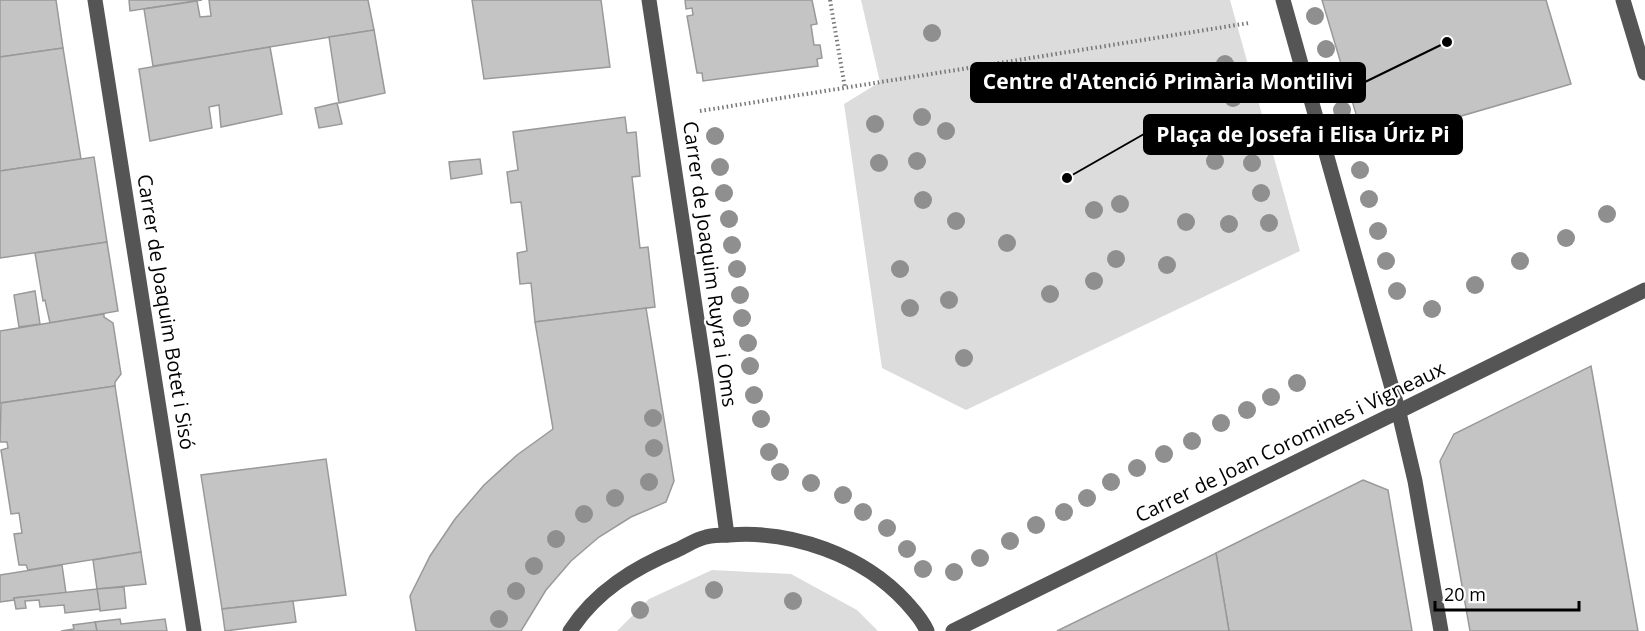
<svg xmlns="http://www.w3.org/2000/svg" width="1645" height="631" font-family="'Open Sans',sans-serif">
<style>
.green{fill:#dcdcdc}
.building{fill:#c4c4c4;stroke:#999;stroke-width:1.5}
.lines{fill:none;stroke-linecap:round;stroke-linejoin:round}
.path{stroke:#777;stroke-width:4;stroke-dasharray:1.5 3;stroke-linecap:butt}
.minor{stroke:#555;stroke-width:15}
.tree{fill:#8f8f8f}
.labels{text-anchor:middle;stroke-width:4.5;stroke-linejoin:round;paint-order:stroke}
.street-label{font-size:20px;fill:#000;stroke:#fff}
.leader{fill:none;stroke:#000;stroke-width:2}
.callout-dot{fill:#000;stroke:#fff;stroke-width:2}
.callout{fill:#000;stroke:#000;stroke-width:2}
.callout-label{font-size:21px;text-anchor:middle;font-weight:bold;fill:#fff}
</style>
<rect width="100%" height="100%" fill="#fff"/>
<g class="green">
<polygon points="861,0 1230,0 1300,251 966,410 882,368 844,104 880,82"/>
<polygon points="712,570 791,574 857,610 878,631 617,631 649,599"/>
</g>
<g class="building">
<polygon points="0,0 56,0 63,48 0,57"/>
<polygon points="129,0 202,0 130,11"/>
<polygon points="209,0 368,0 374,30 153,66 144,9 197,1 200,17 211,16"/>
<polygon points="472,0 601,0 610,67 484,79"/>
<polygon points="685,0 812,0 817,24 811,25 814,45 820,45 822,58 817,59 818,66 703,81 702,73 697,73 687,16 693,15 692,8 686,9"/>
<polygon points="1322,0 1546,0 1571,84 1365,144"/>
<polygon points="374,30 385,93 339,103 329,37"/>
<polygon points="270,47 282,114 221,127 219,105 209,107 212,128 150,141 139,69"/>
<polygon points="63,48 81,159 0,171 0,57"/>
<polygon points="337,103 342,124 319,128 315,108"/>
<polygon points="625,117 627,133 636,132 640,176 632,177 640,248 648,247 655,307 535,322 531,283 520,284 517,253 527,251 521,202 511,203 507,172 518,170 513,132"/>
<polygon points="94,157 107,242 0,258 0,171"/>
<polygon points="480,159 482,174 451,179 449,162"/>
<polygon points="107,242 118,311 50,323 45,300 43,301 35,253"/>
<polygon points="35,291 40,324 19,327 14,295"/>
<polygon points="646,308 674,481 666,502 631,517 599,537 571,561 546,590 521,631 416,631 410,596 430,556 455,519 484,485 517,455 553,429 535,322"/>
<polygon points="104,314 104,317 113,323 121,374 115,382 115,386 0,403 0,331"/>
<polygon points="1591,366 1638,631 1470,631 1440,461 1454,434"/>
<polygon points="115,386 141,552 28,570 26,565 19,565 14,534 22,533 19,513 11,514 1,450 8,448 7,442 0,442 1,403"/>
<polygon points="326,459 346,595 222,609 201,475"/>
<polygon points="1363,480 1388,490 1412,631 1229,631 1216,553"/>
<polygon points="141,552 146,584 97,589 93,560"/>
<polygon points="1216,553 1229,631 1057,631"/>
<polygon points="62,565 66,593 14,598 14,600 0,602 0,575"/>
<polygon points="124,587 126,608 100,611 97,589"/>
<polygon points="97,589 100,609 65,613 64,605 40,607 39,600 25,601 26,608 16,609 14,598"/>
<polygon points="293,601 296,622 225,631 222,609"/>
<polygon points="120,619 121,624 165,619 167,631 97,631 95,622"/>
<polygon points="95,622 97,631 61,631 74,629 73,625"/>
</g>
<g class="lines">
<g class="path">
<polyline points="830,0 845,88"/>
<polyline points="700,111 1249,23"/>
</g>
<g class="minor">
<polyline points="95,0 194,631"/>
<polyline points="649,0 706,379 727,535"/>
<polyline points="1283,0 1399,413 1415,481 1441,631"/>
<polyline points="1623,0 1645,73"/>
<path d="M570,631C596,591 634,568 677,550C686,546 696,539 706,537C713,535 722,535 729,535C792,530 863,555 906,602C914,611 922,619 927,631"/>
<polyline points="953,631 1645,290"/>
</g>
</g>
<g class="tree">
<circle cx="1315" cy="16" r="9"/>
<circle cx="932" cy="33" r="9"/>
<circle cx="1326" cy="49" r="9"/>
<circle cx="1225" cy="64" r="9"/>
<circle cx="1199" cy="94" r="9"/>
<circle cx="1233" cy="98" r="9"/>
<circle cx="1342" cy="110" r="9"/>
<circle cx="922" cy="117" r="9"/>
<circle cx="875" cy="124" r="9"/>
<circle cx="946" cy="131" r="9"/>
<circle cx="715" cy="136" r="9"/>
<circle cx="917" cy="161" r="9"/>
<circle cx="1215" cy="161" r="9"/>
<circle cx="879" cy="163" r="9"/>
<circle cx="1252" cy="163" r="9"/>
<circle cx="720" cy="167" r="9"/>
<circle cx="1360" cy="170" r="9"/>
<circle cx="724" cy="193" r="9"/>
<circle cx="1261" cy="193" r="9"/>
<circle cx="1369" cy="199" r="9"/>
<circle cx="923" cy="200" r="9"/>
<circle cx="1120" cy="204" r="9"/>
<circle cx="1094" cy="210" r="9"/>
<circle cx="1607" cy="214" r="9"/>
<circle cx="729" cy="219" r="9"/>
<circle cx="956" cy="221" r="9"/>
<circle cx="1186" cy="222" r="9"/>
<circle cx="1269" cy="223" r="9"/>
<circle cx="1229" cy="224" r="9"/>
<circle cx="1378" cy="231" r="9"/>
<circle cx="1566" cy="238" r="9"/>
<circle cx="1007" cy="243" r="9"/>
<circle cx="732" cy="245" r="9"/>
<circle cx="1116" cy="259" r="9"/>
<circle cx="1386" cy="261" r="9"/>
<circle cx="1520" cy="261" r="9"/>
<circle cx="1167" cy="265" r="9"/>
<circle cx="737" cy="269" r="9"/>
<circle cx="900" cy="269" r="9"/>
<circle cx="1094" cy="281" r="9"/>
<circle cx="1475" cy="285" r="9"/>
<circle cx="1397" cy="291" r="9"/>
<circle cx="1050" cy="294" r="9"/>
<circle cx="740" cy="295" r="9"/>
<circle cx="949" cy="300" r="9"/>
<circle cx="910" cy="308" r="9"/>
<circle cx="1432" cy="309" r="9"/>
<circle cx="742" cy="318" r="9"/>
<circle cx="748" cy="343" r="9"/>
<circle cx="964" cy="358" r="9"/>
<circle cx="750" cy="366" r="9"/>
<circle cx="1297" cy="383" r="9"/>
<circle cx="754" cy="395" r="9"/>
<circle cx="1271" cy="397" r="9"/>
<circle cx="1247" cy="410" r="9"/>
<circle cx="653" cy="418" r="9"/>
<circle cx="761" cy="419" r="9"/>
<circle cx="1221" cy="423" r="9"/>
<circle cx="1192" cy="441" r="9"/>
<circle cx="654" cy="448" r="9"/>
<circle cx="769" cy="452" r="9"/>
<circle cx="1164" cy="454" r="9"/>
<circle cx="1137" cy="468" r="9"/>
<circle cx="780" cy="472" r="9"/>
<circle cx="649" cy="482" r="9"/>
<circle cx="1111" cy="482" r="9"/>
<circle cx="811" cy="483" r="9"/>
<circle cx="843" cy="495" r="9"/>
<circle cx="615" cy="498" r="9"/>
<circle cx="1087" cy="498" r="9"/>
<circle cx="863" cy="512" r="9"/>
<circle cx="1064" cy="512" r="9"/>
<circle cx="584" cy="514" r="9"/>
<circle cx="1036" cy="525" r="9"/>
<circle cx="887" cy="528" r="9"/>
<circle cx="556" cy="539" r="9"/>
<circle cx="1010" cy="541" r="9"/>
<circle cx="907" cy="549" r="9"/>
<circle cx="980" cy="558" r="9"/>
<circle cx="534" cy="566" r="9"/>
<circle cx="923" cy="569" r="9"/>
<circle cx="954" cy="572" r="9"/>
<circle cx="714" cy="590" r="9"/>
<circle cx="516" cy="591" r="9"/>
<circle cx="793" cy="601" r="9"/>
<circle cx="640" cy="610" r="9"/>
<circle cx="499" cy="619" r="9"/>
</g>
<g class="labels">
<g class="street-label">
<text transform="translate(710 264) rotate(82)" y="7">Carrer de Joaquim Ruyra i Oms</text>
<text transform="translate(166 312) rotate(81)" y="7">Carrer de Joaquim Botet i Sisó</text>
<text transform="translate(1290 442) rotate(-26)" y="7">Carrer de Joan Coromines i Vigneaux</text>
</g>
</g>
<path class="leader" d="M1447 42L1365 82M1067 178L1144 134"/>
<g class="callout-dot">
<circle cx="1447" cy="42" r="6"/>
<circle cx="1067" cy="178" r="6"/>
</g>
<g class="callout">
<rect x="971" y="63" width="394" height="39" rx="6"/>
<rect x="1144" y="115" width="318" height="39" rx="6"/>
</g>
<g class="callout-label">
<text x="1168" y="89">Centre d'Atenció Primària Montilivi</text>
<text x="1303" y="142">Plaça de Josefa i Elisa Úriz Pi</text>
</g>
<path d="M1435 601v9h144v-9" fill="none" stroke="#000000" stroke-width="3"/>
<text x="1444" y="601" font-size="18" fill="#000000" stroke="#ffffff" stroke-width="4.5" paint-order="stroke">20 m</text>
</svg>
